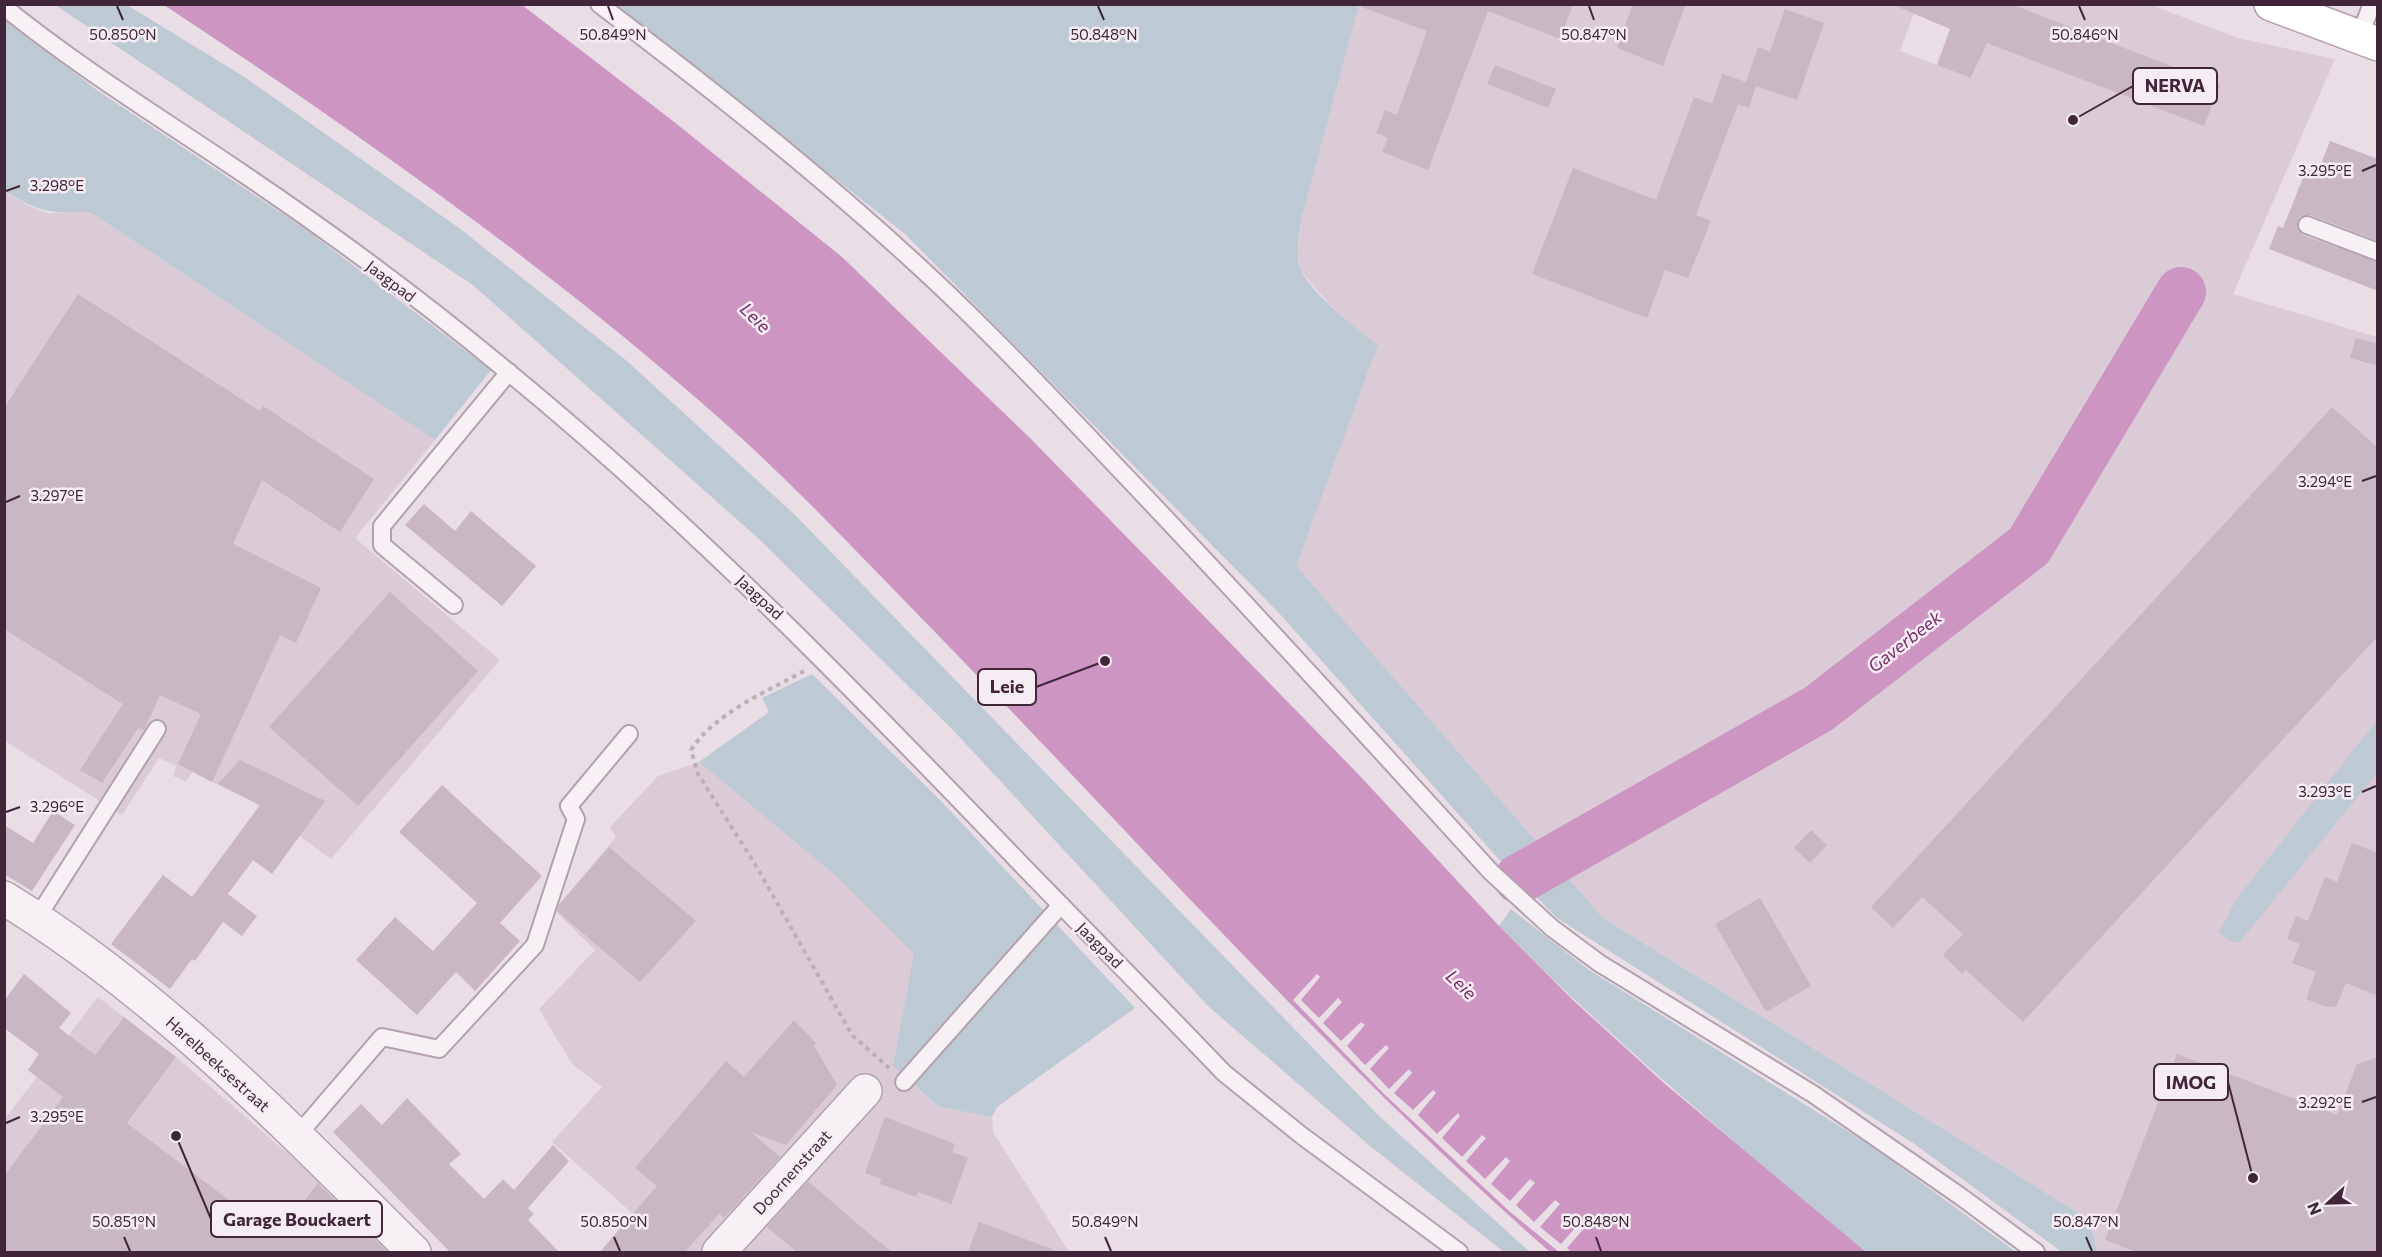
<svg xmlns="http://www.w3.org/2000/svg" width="2382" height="1257" font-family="Commissioner,sans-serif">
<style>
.built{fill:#dbcbd6}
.green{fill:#becad3}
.water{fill:#cc95c2}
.pier{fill:#e9dde6}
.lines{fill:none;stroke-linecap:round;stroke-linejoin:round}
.river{stroke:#cc95c2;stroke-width:50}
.building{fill:#c9b7c4}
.service-casing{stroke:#b3a2ae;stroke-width:20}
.minor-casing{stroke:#b3a2ae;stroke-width:36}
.primary-casing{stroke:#b59caf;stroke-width:36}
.path{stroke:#bdafb9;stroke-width:4;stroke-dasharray:4.5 4.5;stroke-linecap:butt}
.service{stroke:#f7f0f5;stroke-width:16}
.minor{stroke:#f7f0f5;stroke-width:33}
.primary{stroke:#fff;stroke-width:33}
.ticks{fill:none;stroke:#412538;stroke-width:2}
.labels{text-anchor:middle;stroke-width:5;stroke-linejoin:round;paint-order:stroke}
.street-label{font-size:16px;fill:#412538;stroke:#f6edf4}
.water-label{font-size:18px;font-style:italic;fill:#782c68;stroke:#f6edf4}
.ticks-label{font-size:15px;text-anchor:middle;fill:#412538;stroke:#f6edf4;stroke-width:5;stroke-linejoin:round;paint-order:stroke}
.leader{fill:none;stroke:#412538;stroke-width:2}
.callout-dot{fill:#412538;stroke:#f6edf4;stroke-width:2}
.callout{fill:#f6edf4;stroke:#412538;stroke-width:2}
.callout-label{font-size:18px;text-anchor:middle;font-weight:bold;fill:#412538}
</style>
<rect width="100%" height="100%" fill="#e9dde6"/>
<g class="built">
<polygon points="1359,5 1917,5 1900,51 1972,78 2000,5 2151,5 2238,38 2335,59 2233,294 2377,337 2377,1252 2098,1252 2088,1219 1603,918 1295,566 1378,345 1345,321 1314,287 1301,271 1297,251 1302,217"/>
<polygon points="4,191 31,207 48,213 90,212 435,440 355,538 500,660 331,859 253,802 192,772 186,782 173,776 177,766 159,758 122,815 5,741"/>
<polygon points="699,762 837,877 915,954 893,1066 939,1107 992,1117 993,1132 1069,1252 600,1252 632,1213 552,1142 602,1087 572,1064 539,1009 595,950 554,910 616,837 610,827 658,776"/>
<polygon points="98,997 124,1017 9,1169 134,1113 176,1057 320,1181 274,1244 284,1252 5,1252 4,1120"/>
</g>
<g class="green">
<polygon points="55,5 127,5 243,76 459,228 627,361 795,515 1379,1116 1530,1252 1504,1252 1370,1146 1208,1006 954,731 759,539 474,286"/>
<path d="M615,5H1359L1302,217C1299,234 1295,250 1300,267C1307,291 1358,330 1378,345L1296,566L1603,918L2088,1219L2098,1252H2062L1913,1143L1557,918L1495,855L1278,612L905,234Z"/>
<path d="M4,17L98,91L304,228L491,370L435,440L90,212C49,213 40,213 5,191Z"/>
<polygon points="812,674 941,801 1135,1008 997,1107 992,1117 939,1107 893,1066 914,954 837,877 699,762 769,712 762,698"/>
<polygon points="2377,720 2377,773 2239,943 2230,941 2219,932 2236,900"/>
<path d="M1511,909L1589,970L1870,1145L2016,1252H1866C1740,1147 1615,1043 1499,926Z"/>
</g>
<path class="water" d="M164,5H522L673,121L842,257L1030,438L1361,777L1499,926L1575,1002L1665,1084L1866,1252H1550C1331,1060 1138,840 935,632C867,563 801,491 728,426C553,270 360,134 164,5Z"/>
<polygon class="pier" points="1317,974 1320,977 1301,1000 1319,1018 1338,998 1342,1002 1323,1023 1341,1041 1361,1022 1365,1025 1347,1046 1365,1065 1386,1045 1389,1048 1370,1069 1389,1089 1409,1069 1412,1073 1394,1093 1413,1110 1433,1090 1436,1093 1418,1115 1437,1134 1458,1113 1460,1116 1442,1138 1462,1157 1482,1135 1486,1138 1466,1161 1485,1179 1506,1157 1510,1161 1491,1184 1510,1201 1530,1179 1535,1183 1516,1205 1534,1222 1555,1200 1560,1204 1540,1227 1561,1244 1581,1221 1586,1226 1567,1248 1571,1252 1559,1252 1509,1211 1384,1094 1293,1000"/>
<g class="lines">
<polyline class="river" points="1519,879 1818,709 2029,546 2181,292"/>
</g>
<g class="building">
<polygon points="1363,4 1573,4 1560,39 1488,11 1428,170 1382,152 1388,138 1376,133 1385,110 1397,115 1427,31 1362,7"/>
<polygon points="1633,4 1686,4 1663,66 1617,48"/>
<polygon points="1891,4 2011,4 2220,85 2204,126 1987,43 1971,78 1937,65 1950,29"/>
<polygon points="1785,9 1824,23 1797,100 1756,86 1749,108 1738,104 1696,215 1711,221 1688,278 1665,270 1647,318 1532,274 1573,168 1656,200 1694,97 1712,104 1722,74 1746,82 1758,47 1770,52"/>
<polygon points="1495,65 1556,89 1548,108 1487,84"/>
<polygon points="2330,141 2378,159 2378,241 2310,215 2300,217 2297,227 2303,235 2378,262 2378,291 2269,249 2278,226 2283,228 2306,170 2317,174"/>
<polygon points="78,294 260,411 263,406 374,479 340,532 262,480 233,544 321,588 296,643 280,635 212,782 178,764 201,714 160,695 144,730 138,728 102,783 80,770 123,704 4,629 4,408"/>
<polygon points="2356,338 2378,344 2378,366 2350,358"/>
<polygon points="2332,407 2378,448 2378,636 2023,1022 1966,970 1962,974 1943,955 1963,934 1922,897 1893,928 1871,907"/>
<polygon points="424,504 455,531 471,511 536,566 502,606 405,525"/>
<polygon points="390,592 478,671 358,806 269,727"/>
<polygon points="240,760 325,801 272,874 253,860 228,894 257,916 242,936 223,922 195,961 192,959 170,989 111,944 163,875 192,897 260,805 218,784"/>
<polygon points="442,785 542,876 500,923 520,941 475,991 456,972 417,1015 356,960 395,917 433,951 477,903 399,832"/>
<polygon points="53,811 75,825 32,891 4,874 4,825 33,843"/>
<polygon points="1811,830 1827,845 1810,863 1794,848"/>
<polygon points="2352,843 2378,853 2378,996 2346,983 2336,1007 2324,1006 2306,999 2316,972 2292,963 2300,944 2287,939 2296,916 2308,921 2325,877 2337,882"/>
<polygon points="609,847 696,921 640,982 557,911 559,905"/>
<polygon points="1760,898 1811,986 1766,1012 1715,924"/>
<polygon points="24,974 71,1013 59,1028 95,1055 124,1017 176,1057 127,1123 278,1237 318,1183 388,1252 4,1252 4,1176 63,1097 28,1070 39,1054 4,1028 4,1001"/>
<polygon points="794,1020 816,1043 814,1046 837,1085 786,1145 751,1132 780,1157 724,1218 719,1214 685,1252 600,1252 657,1186 635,1168 726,1061 744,1077"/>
<polygon points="2177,1054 2337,1115 2357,1064 2378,1057 2378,1252 2136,1252 2105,1240"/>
<polygon points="407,1098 461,1154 449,1164 484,1199 503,1179 514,1190 553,1145 569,1161 528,1208 534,1214 528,1220 559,1252 450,1252 333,1132 361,1104 382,1125"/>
<polygon points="885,1117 955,1144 952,1152 968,1158 951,1204 918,1192 916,1197 880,1184 881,1179 865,1173"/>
<polygon points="808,1181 860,1226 892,1252 797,1252 767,1227"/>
<polygon points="979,1222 1054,1250 1054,1252 968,1252"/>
</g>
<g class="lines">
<defs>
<g id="service">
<path d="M599,4C718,94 834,186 942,288C1002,345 1060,406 1117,467C1244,600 1367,736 1491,872L1552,928L1599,963L1813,1094L1960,1196L2036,1252"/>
<path d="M4,7C81,69 164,120 245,175C337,237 428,305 513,376C694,525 857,693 1019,862C1087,932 1156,1002 1224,1073L1301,1135L1459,1252"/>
<polyline points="2359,37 2372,4"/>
<polyline points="2307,225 2378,252"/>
<polyline points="454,605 382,545 382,526 509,372"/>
<polyline points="37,918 157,729"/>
<polyline points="904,1082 1061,905"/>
<polyline points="297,1136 382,1037 439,1049 535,945 576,819 569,806 629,734"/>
</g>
<g id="minor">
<path d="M4,898C159,993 286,1125 414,1252"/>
<polyline points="719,1252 865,1091"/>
</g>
<polyline id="primary" points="2271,4 2378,44"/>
</defs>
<use href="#service" class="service-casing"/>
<use href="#minor" class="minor-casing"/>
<use href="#primary" class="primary-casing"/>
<path class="path" d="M804,671C766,692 715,713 691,750L698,774L755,864L852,1035L889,1068"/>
<use href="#service" class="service"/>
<use href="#minor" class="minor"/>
<use href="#primary" class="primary"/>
</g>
<path class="ticks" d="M117,6L123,20M608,6L613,20M1098,6L1104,20M1589,6L1594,20M2079,6L2085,20M2362,171L2376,165M6,191L20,186M2362,481L2376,476M6,502L20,496M2362,792L2376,786M6,812L20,807M2362,1102L2376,1097M6,1123L20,1117M124,1237L130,1251M614,1237L620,1251M1105,1237L1111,1251M1596,1237L1601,1251M2086,1237L2092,1251"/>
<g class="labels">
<g class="street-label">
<text transform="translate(391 281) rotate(37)" y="6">Jaagpad</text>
<text transform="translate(760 597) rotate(43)" y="6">Jaagpad</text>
<text transform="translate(1100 945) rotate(45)" y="6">Jaagpad</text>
<text transform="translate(218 1064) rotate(42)" y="6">Harelbeeksestraat</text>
<text transform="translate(792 1172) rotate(-48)" y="6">Doornenstraat</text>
</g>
<g class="water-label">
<text transform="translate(755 318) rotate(44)" y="6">Leie</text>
<text transform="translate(1905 642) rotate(-38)" y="6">Gaverbeek</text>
<text transform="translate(1461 985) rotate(43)" y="6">Leie</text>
</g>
</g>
<g class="ticks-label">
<text x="123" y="40">50.850°N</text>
<text x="613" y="40">50.849°N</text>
<text x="1104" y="40">50.848°N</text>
<text x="1594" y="40">50.847°N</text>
<text x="2085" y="40">50.846°N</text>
<text x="2325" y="176">3.295°E</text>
<text x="57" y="191">3.298°E</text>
<text x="2325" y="487">3.294°E</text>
<text x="57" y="501">3.297°E</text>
<text x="2325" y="797">3.293°E</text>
<text x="57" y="812">3.296°E</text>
<text x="2325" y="1108">3.292°E</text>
<text x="57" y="1122">3.295°E</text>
<text x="124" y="1227">50.851°N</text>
<text x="614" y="1227">50.850°N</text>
<text x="1105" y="1227">50.849°N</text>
<text x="1596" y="1227">50.848°N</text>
<text x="2086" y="1227">50.847°N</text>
</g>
<path class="leader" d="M2073 120L2133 86M1105 661L1036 687M2253 1178L2228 1082M176 1136L211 1219"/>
<g class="callout-dot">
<circle cx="2073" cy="120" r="6"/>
<circle cx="1105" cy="661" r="6"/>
<circle cx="2253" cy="1178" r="6"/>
<circle cx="176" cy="1136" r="6"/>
</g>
<g class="callout">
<rect x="2133" y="68" width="84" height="36" rx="6"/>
<rect x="978" y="669" width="58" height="36" rx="6"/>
<rect x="2154" y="1064" width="74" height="36" rx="6"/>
<rect x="211" y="1201" width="171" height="36" rx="6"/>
</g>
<g class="callout-label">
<text x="2175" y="92">NERVA</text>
<text x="1007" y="693">Leie</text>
<text x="2191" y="1089">IMOG</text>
<text x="297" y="1226">Garage Bouckaert</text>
</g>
<rect width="2382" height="1257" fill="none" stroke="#412538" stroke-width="12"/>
<g transform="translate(2328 1203) rotate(248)" stroke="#f6edf4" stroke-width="4.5" paint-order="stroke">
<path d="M0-4.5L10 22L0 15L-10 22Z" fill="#412538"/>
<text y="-9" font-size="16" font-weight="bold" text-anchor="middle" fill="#412538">N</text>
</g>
</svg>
